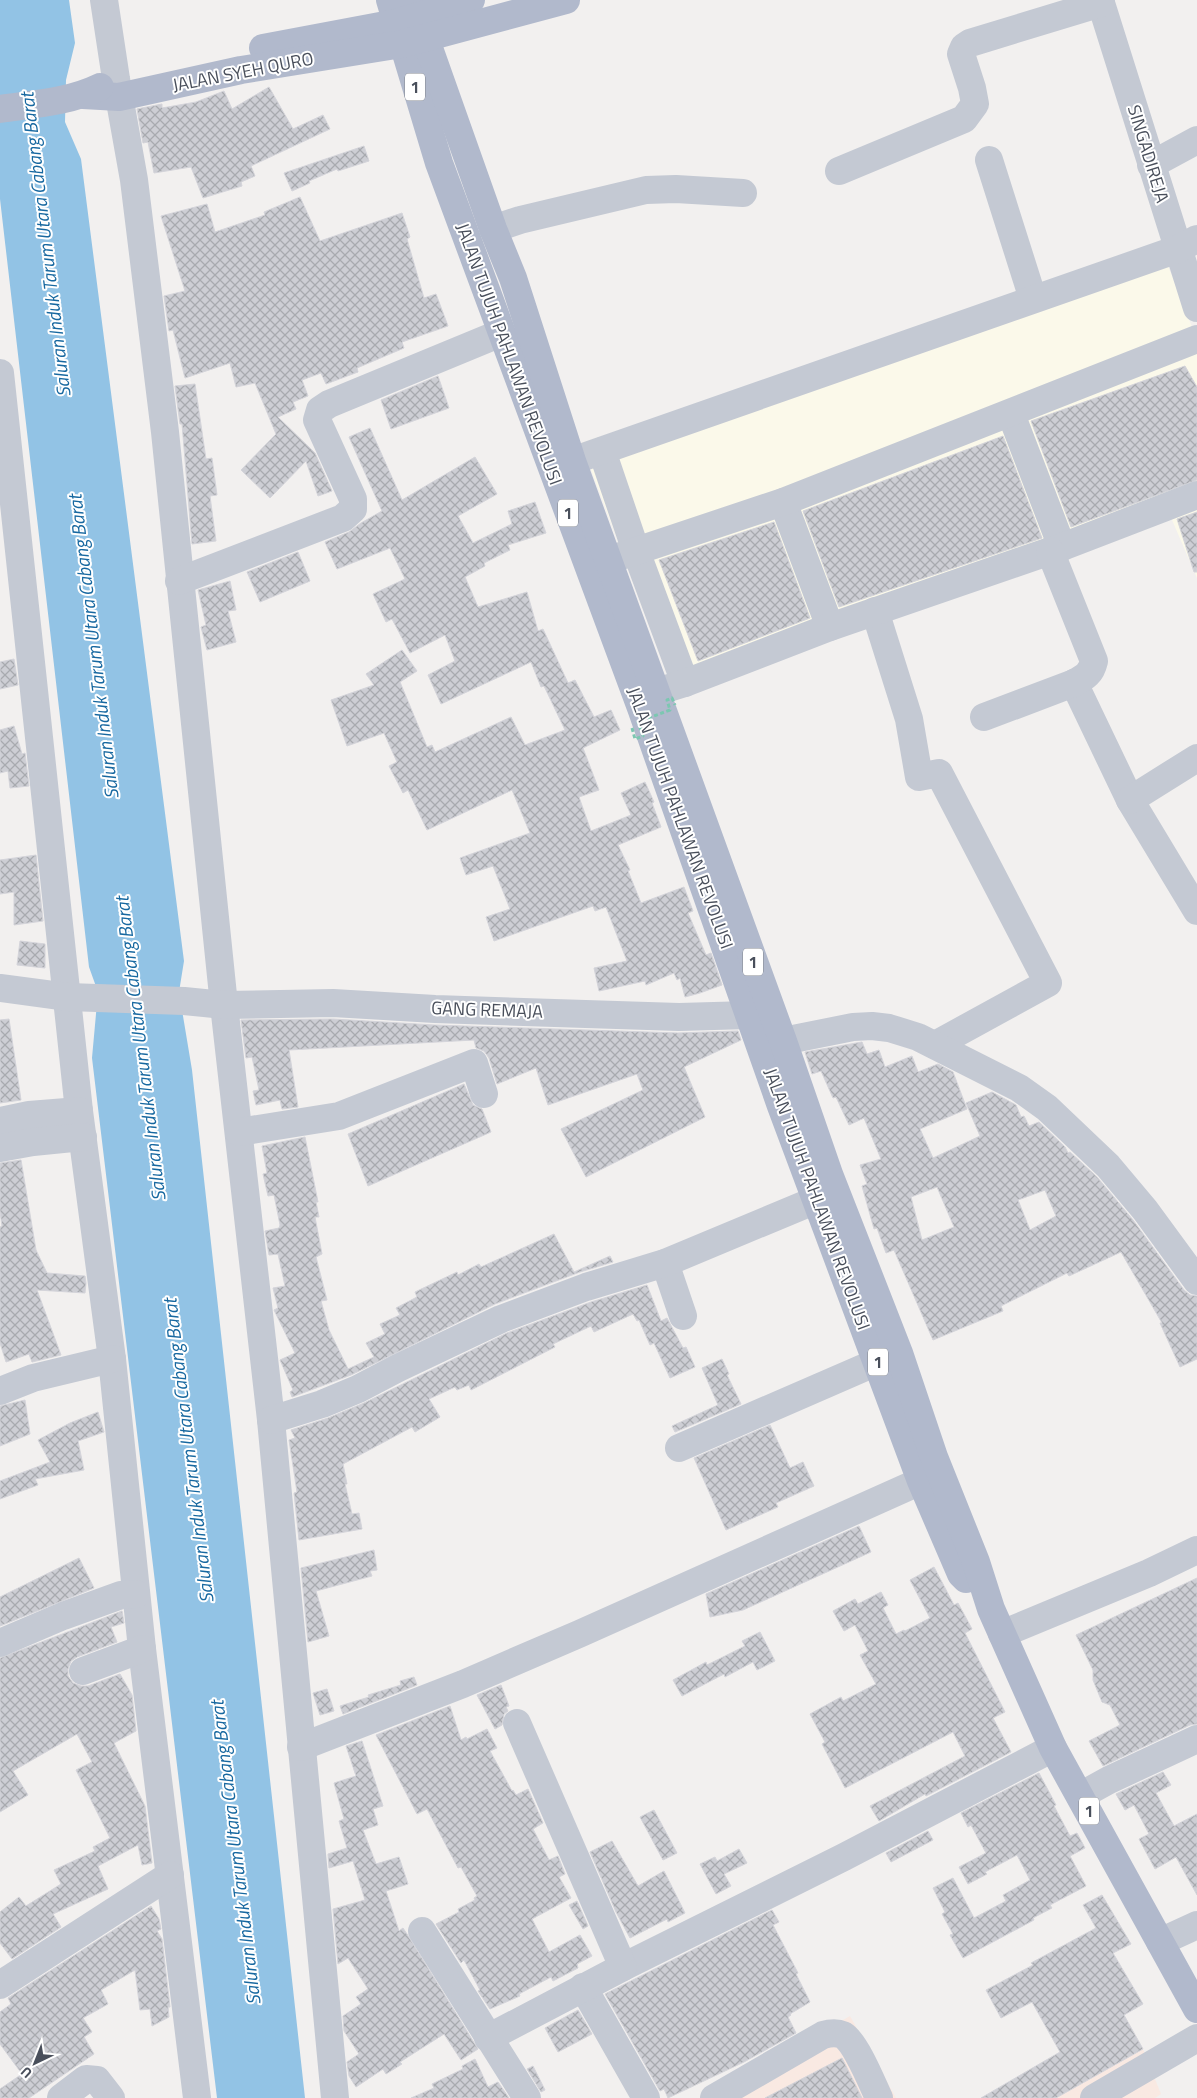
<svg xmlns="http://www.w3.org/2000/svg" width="1197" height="2098" font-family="'Titillium Web',sans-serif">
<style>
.commercial{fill:#fbf9ea}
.medical{fill:#f9e9e2}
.water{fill:#92c3e5}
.building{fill:url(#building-cross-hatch);stroke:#d4d4da;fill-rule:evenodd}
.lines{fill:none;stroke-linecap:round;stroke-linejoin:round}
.minor{stroke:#c4c9d3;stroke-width:28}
.major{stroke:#b1b9cc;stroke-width:28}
.path-bridge{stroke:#7cc7b1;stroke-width:3;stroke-dasharray:4 2.5;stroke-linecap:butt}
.labels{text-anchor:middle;stroke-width:4;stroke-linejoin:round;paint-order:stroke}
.shield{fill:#fff;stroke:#80848c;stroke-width:1}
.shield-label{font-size:16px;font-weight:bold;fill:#494f5b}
.street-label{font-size:18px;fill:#494f5b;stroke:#fff}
.water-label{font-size:19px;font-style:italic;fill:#1768a0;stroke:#fff}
</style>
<defs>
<pattern id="building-cross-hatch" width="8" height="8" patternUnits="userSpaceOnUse" patternTransform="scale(1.25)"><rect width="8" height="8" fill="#cdced4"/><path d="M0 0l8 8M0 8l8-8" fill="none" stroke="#a8aaaf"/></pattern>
</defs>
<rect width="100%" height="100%" fill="#f2f0ef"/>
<polygon class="commercial" points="1161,248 1197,340 1197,578 1169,513 674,690 581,443"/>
<g class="medical">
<polygon points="850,2016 896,2098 707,2098"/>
<polygon points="1143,2049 1161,2094 1155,2098 1056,2098"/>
</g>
<polygon class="water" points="0,0 69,0 75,43 66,80 65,122 81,159 184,961 179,992 192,1070 305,2098 217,2098 92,1058 98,992 89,967 0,199"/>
<g class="building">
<polygon points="269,87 293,129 323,115 330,129 251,166 255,176 241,182 242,186 203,198 191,167 154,173 148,142 143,143 137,109 162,104 162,108 196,102 224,91 232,109"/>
<polygon points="364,146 369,161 338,171 337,169 309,181 310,183 292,191 284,173"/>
<polygon points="300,197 320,241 402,213 410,237 407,239 424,298 436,294 448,326 402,342 404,348 357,368 358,372 326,384 321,373 302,380 308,396 293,402 296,409 278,417 315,453 332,491 318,496 306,461 270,498 241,470 276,434 255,383 236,387 230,363 185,378 173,330 169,331 164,296 185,291 161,216 207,204 215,232 265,215 264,212"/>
<polygon points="1185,366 1197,387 1197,480 1071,527 1031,421"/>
<polygon points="438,376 449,408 391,429 381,400"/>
<polygon points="195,384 206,459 212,458 217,495 210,496 216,541 192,544 182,424 180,424 175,386"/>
<polygon points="370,428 402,500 475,457 497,494 458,516 473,543 512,524 508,511 535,502 546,533 508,545 510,550 484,563 485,566 465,577 478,607 527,592 538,631 543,629 568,683 575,680 594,717 611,710 620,730 583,748 599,790 579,797 591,831 631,815 621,793 645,782 654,802 652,803 661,827 618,845 630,870 628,871 641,903 684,887 693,911 688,913 706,955 711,953 722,985 700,993 685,997 680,978 677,980 674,973 646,985 645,981 599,991 594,968 627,961 606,907 595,911 593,906 494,941 486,917 510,909 493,866 466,875 460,858 530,833 512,790 427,830 408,790 403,793 389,766 397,762 384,733 347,746 331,700 374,685 366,674 402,650 417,671 400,682 427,747 432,745 435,752 511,717 525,745 565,730 544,686 541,687 531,662 441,704 428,675 455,661 445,635 410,653 392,619 386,622 373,594 405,579 390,548 337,569 325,542 349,532 361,523 382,511 349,437"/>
<polygon points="1003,436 1042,538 839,607 803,511"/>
<polygon points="1197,512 1197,572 1194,572 1177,519"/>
<polygon points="774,522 810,618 698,661 659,560"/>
<polygon points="298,552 310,581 260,602 247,572"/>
<polygon points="230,581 236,610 228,611 236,642 207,650 201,627 206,625 198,590"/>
<polygon points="14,659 18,685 0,689 0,662"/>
<polygon points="14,726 22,754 25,753 29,786 10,788 8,771 0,773 0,730"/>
<polygon points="36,855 43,921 14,925 14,892 0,894 0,860"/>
<polygon points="20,941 45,944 45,968 17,965"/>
<polygon points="9,1019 21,1100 0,1103 0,1020"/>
<polygon points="333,1019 434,1025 678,1033 738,1031 741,1040 684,1067 705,1117 586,1177 561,1129 643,1090 637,1074 548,1105 536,1068 497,1084 489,1058 484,1051 476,1048 474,1040 289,1050 298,1107 282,1109 280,1100 256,1105 253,1091 259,1090 252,1057 246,1058 241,1020"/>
<path d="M862,1042L867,1054L879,1050L885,1067L912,1056L918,1072L938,1064L953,1072L967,1109L920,1129L933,1158L980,1136L966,1103L992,1092L1016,1105L1021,1117L1024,1116L1029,1126L1039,1122L1065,1147L1068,1153L1070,1152L1097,1177L1133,1220L1184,1290L1190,1295L1197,1296V1359L1180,1367L1160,1323H1162L1121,1252L1069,1276L1067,1273L1001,1306L1003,1311L933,1340L894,1250L886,1253L877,1228L874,1229L862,1186L867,1184L860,1165L881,1159L864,1118L849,1125L836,1097L833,1098L821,1071L812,1074L805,1052ZM937,1187L954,1227L922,1240L911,1197ZM1045,1190L1056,1216L1030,1230L1018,1200Z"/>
<polygon points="464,1084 473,1105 482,1109 491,1132 368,1186 348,1134"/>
<polygon points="305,1137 318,1202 316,1202 319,1217 315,1217 322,1254 316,1257 327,1300 321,1301 329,1330 348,1369 374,1357 366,1343 385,1334 380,1324 400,1315 396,1308 417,1297 415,1292 457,1272 458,1275 479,1264 481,1267 554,1234 574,1272 610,1256 613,1262 580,1272 495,1304 351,1375 292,1397 290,1392 293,1390 280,1360 295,1353 274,1310 278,1308 273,1288 285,1286 278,1254 269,1255 265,1231 279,1228 280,1225 274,1195 268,1196 263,1174 267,1173 262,1146"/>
<polygon points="21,1160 36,1250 47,1273 85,1276 86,1283 85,1293 37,1290 61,1355 32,1362 29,1354 6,1362 0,1343 0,1227 2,1226 0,1212 0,1163"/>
<polygon points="647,1285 661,1321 667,1318 683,1348 686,1347 695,1367 670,1378 654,1343 650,1345 639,1320 637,1321 633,1314 594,1332 591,1326 553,1344 555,1347 471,1390 469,1385 457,1390 455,1387 429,1399 440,1417 415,1432 412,1427 343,1464 347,1484 345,1484 352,1514 359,1513 362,1529 299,1540 294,1493 297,1492 289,1440 295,1438 291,1430 328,1418 364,1403 507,1333 591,1302"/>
<polygon points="722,1359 729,1374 727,1375 741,1404 675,1432 672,1426 718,1405 702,1368"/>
<polygon points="25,1400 30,1434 0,1446 0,1406"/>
<polygon points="98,1412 104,1432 78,1441 84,1470 35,1479 38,1485 0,1499 0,1481 50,1462 38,1440 70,1423"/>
<polygon points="770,1425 790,1468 803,1462 814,1486 776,1503 778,1507 726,1530 694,1458"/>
<polygon points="859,1526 871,1552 743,1610 710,1617 706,1594"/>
<polygon points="374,1550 377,1570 370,1571 372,1576 316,1591 329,1636 308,1642 301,1568"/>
<polygon points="79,1558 94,1588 0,1626 0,1597"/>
<polygon points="934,1567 954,1605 958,1603 972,1629 965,1633 1005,1712 993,1718 1011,1752 926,1796 925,1794 879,1821 870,1806 965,1756 953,1732 845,1788 822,1744 825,1742 810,1714 841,1697 843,1701 876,1684 860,1655 868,1651 855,1625 844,1631 833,1611 855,1599 858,1604 881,1592 888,1605 883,1608 896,1634 904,1630 905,1631 930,1618 910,1580"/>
<polygon points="1197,1578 1197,1724 1190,1725 1103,1766 1089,1741 1120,1725 1110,1705 1102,1702 1093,1680 1093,1670 1076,1635"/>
<polygon points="122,1611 124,1623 111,1627 117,1642 77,1657 71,1661 68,1669 68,1676 73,1683 81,1686 88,1686 120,1674 132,1695 136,1731 114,1743 145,1806 152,1863 142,1865 138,1845 98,1866 108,1889 53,1914 61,1927 12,1959 0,1943 0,1912 19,1897 26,1906 61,1884 54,1870 95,1851 93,1847 110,1838 76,1770 92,1762 77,1734 13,1771 28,1795 0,1812 0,1658"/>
<polygon points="760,1632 775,1661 757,1670 753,1662 725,1677 724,1674 682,1696 673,1680 706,1662 707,1665 745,1646 742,1641"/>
<polygon points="414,1677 417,1685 343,1714 340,1706 369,1697 368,1695 401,1685 400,1681"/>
<polygon points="501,1685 509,1706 506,1707 508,1711 504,1714 502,1725 495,1729 477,1695"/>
<polygon points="327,1689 334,1711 320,1715 313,1693"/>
<polygon points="450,1706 461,1740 466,1737 467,1739 487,1729 497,1748 490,1751 512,1791 513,1790 516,1795 528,1789 543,1823 533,1829 549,1860 558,1856 565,1874 559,1877 571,1898 532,1919 549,1952 580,1935 592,1956 577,1964 578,1968 553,1981 551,1977 519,1994 520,1996 490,2009 478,1991 480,1990 464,1960 461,1963 436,1924 459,1912 458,1909 475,1900 474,1898 477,1896 461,1867 458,1868 427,1809 417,1814 376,1735"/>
<polygon points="362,1741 383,1806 373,1809 378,1825 363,1830 376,1864 399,1857 408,1884 386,1891 399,1931 403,1928 407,1934 478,2049 461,2060 444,2034 400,2062 402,2064 386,2074 383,2069 356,2087 349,2076 347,2062 359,2054 344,2031 343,2016 361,2004 356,1997 368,1989 348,1958 338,1964 333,1909 365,1900 353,1861 329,1868 328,1854 347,1848 339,1821 344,1819 334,1783 356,1776 346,1746"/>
<polygon points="1163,1772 1171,1785 1156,1793 1174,1826 1197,1814 1197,1895 1176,1857 1155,1869 1139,1839 1149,1834 1134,1805 1125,1810 1116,1794"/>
<polygon points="1039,1773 1056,1805 1054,1806 1070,1836 1077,1833 1085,1848 1070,1856 1086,1886 1050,1905 1052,1908 1033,1918 1034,1920 963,1958 950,1935 953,1934 942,1914 945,1912 933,1888 953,1878 974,1918 1006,1901 1003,1895 1030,1880 1017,1855 985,1872 987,1874 968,1884 959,1867 986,1853 971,1825 968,1827 961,1813"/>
<polygon points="654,1810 677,1853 663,1860 640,1817"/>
<polygon points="928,1831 933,1840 891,1862 886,1853"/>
<polygon points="612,1841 638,1886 664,1871 685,1913 668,1922 667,1919 630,1938 616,1912 590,1852"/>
<polygon points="739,1849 747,1863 724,1874 731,1886 716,1894 700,1864 715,1857 717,1861"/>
<polygon points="1102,1895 1131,1944 1113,1953 1143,2004 1124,2015 1143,2049 1056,2098 981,2098 1060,2052 1032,2002 1001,2018 986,1990 1033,1965 1031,1963 1096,1928 1083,1905"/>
<polygon points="577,1901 588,1926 583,1929 569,1905"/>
<polygon points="151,1906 159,1919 161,1929 157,1931 162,1939 170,2007 168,2007 169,2017 152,2026 150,2009 140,2010 135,1970 101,1990 108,2004 83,2018 92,2032 84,2037 94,2054 29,2098 0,2098 0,2089 22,2074 0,2044 0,2012 11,2004 8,1998"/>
<polygon points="772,1910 779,1922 773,1925 798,1973 796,1974 810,2002 790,2014 791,2015 788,2017 796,2033 744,2062 668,2098 664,2089 660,2091 605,1994"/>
<polygon points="578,2010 592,2034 558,2052 545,2028"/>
<polygon points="842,2058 862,2098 765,2098"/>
<polygon points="475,2059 488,2087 498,2082 509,2098 411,2098 434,2088 432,2084 463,2069 462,2066"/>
<polygon points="533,2066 545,2090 541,2092 527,2069"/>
</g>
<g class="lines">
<g class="minor">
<polyline points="104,0 116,79 134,180 165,432 224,1005 271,1420 335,2098"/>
<polyline points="1100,0 1197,308"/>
<polyline points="989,160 1033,299"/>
<polyline points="1151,165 1197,140"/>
<polyline points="839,171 964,119 975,104 972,88 961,54 964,47 970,43 1101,3"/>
<polyline points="493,229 520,220 646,190 676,189 743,193"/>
<polyline points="0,373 79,1111 112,1359 142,1649 197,2098"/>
<polyline points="1011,414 1062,547"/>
<polyline points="602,451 636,551 685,683"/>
<polyline points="572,461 1178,249 1197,239"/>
<polyline points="783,502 830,627"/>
<polyline points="608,558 621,556 783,502 1197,339"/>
<polyline points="179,581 343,518 353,509 353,499 317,420 320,410 329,404 501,333"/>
<polyline points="875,611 909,719 919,777 939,773 1048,983 935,1045"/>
<polyline points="1074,683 1130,800 1197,911"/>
<polyline points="656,692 685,683 830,627 1062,547 1197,495"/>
<path d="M984,717L1074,683C1085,677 1091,674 1094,661L1050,551"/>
<polyline points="1130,800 1197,758"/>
<polyline points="0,988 68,997 184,1001 224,1005 333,1003 435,1009 679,1017 749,1015"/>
<polyline points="783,1041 853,1027 872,1026 889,1028 918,1037 1019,1088 1047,1108 1108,1166 1145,1210 1197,1281"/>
<polyline points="0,1121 29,1115 79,1111"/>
<polyline points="239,1132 339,1116 474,1063 484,1094"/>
<polyline points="0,1148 33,1142 83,1137"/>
<polyline points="665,1263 683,1316"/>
<polyline points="0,1391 33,1378 112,1359"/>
<polyline points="271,1420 322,1404 358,1389 398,1368 501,1319 586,1287 665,1263 816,1200"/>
<polyline points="679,1448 877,1362"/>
<polyline points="1002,1634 1149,1573 1197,1550"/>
<polyline points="0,1643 63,1616 121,1595 136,1594"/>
<polyline points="83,1671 142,1649"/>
<polyline points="301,1747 463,1684 579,1634 921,1481"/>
<polyline points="1080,1796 1109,1780 1197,1739"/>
<polyline points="422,1931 527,2098"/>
<polyline points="1160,1942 1197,1925"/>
<polyline points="623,1967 844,1857 1053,1748"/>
<polyline points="0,1985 170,1875"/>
<polyline points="583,1987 646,2098"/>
<polyline points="488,2038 623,1967 517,1723"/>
<polyline points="61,2098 86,2079 97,2080 111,2098"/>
<path d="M714,2098L823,2035C830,2033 836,2032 843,2035C856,2043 872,2083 879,2098"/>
<polyline points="1094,2098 1197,2038"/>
</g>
<g class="major">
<polyline points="390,0 439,163 641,708 781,1106 921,1481 961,1574 966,1579"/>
<polyline points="415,0 425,37 493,229 513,278 572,461 783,1041 829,1174 899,1353 934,1457 976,1562 991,1609 1053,1748 1197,2009"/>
<polyline points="263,48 396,23 471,0"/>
<polyline points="83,95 119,97 241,70 402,44 566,0"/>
<path d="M0,109C34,104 69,102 100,87"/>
</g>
<polyline class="path-bridge" points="632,728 635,739 643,736 638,722 670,710 667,700 672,698 675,705"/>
</g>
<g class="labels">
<g class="shield">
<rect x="405" y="73.5" width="20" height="27" rx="4"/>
<rect x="558" y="499.5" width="20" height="27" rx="4"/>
<rect x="743" y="948.5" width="20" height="27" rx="4"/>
<rect x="868" y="1348.5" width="20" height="27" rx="4"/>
<rect x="1079" y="1797.5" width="20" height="27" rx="4"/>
</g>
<g class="shield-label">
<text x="415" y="93">1</text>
<text x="568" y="519">1</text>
<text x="753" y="968">1</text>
<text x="878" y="1368">1</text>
<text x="1089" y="1817">1</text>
</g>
<g class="street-label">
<text transform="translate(243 72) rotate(-11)" y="6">JALAN SYEH QURO</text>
<text transform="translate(1148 154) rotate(73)" y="6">SINGADIREJA</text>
<text transform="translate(509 354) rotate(70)" y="6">JALAN TUJUH PAHLAWAN REVOLUSI</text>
<text transform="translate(680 818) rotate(70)" y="6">JALAN TUJUH PAHLAWAN REVOLUSI</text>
<text transform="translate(487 1010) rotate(2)" y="6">GANG REMAJA</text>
<text transform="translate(817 1199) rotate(70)" y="6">JALAN TUJUH PAHLAWAN REVOLUSI</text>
</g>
<g class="water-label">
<text transform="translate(45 245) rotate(-97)" y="7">Saluran Induk Tarum Utara Cabang Barat</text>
<text transform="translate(93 647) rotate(-97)" y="7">Saluran Induk Tarum Utara Cabang Barat</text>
<text transform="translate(140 1049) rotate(-97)" y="7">Saluran Induk Tarum Utara Cabang Barat</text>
<text transform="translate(188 1451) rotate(-97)" y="7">Saluran Induk Tarum Utara Cabang Barat</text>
<text transform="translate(235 1853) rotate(-97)" y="7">Saluran Induk Tarum Utara Cabang Barat</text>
</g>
</g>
<g transform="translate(35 2063) rotate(223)" stroke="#ffffff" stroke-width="4" paint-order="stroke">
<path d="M0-4L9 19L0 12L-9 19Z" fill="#494f5b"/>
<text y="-8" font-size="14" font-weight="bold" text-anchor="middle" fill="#494f5b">U</text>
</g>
</svg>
